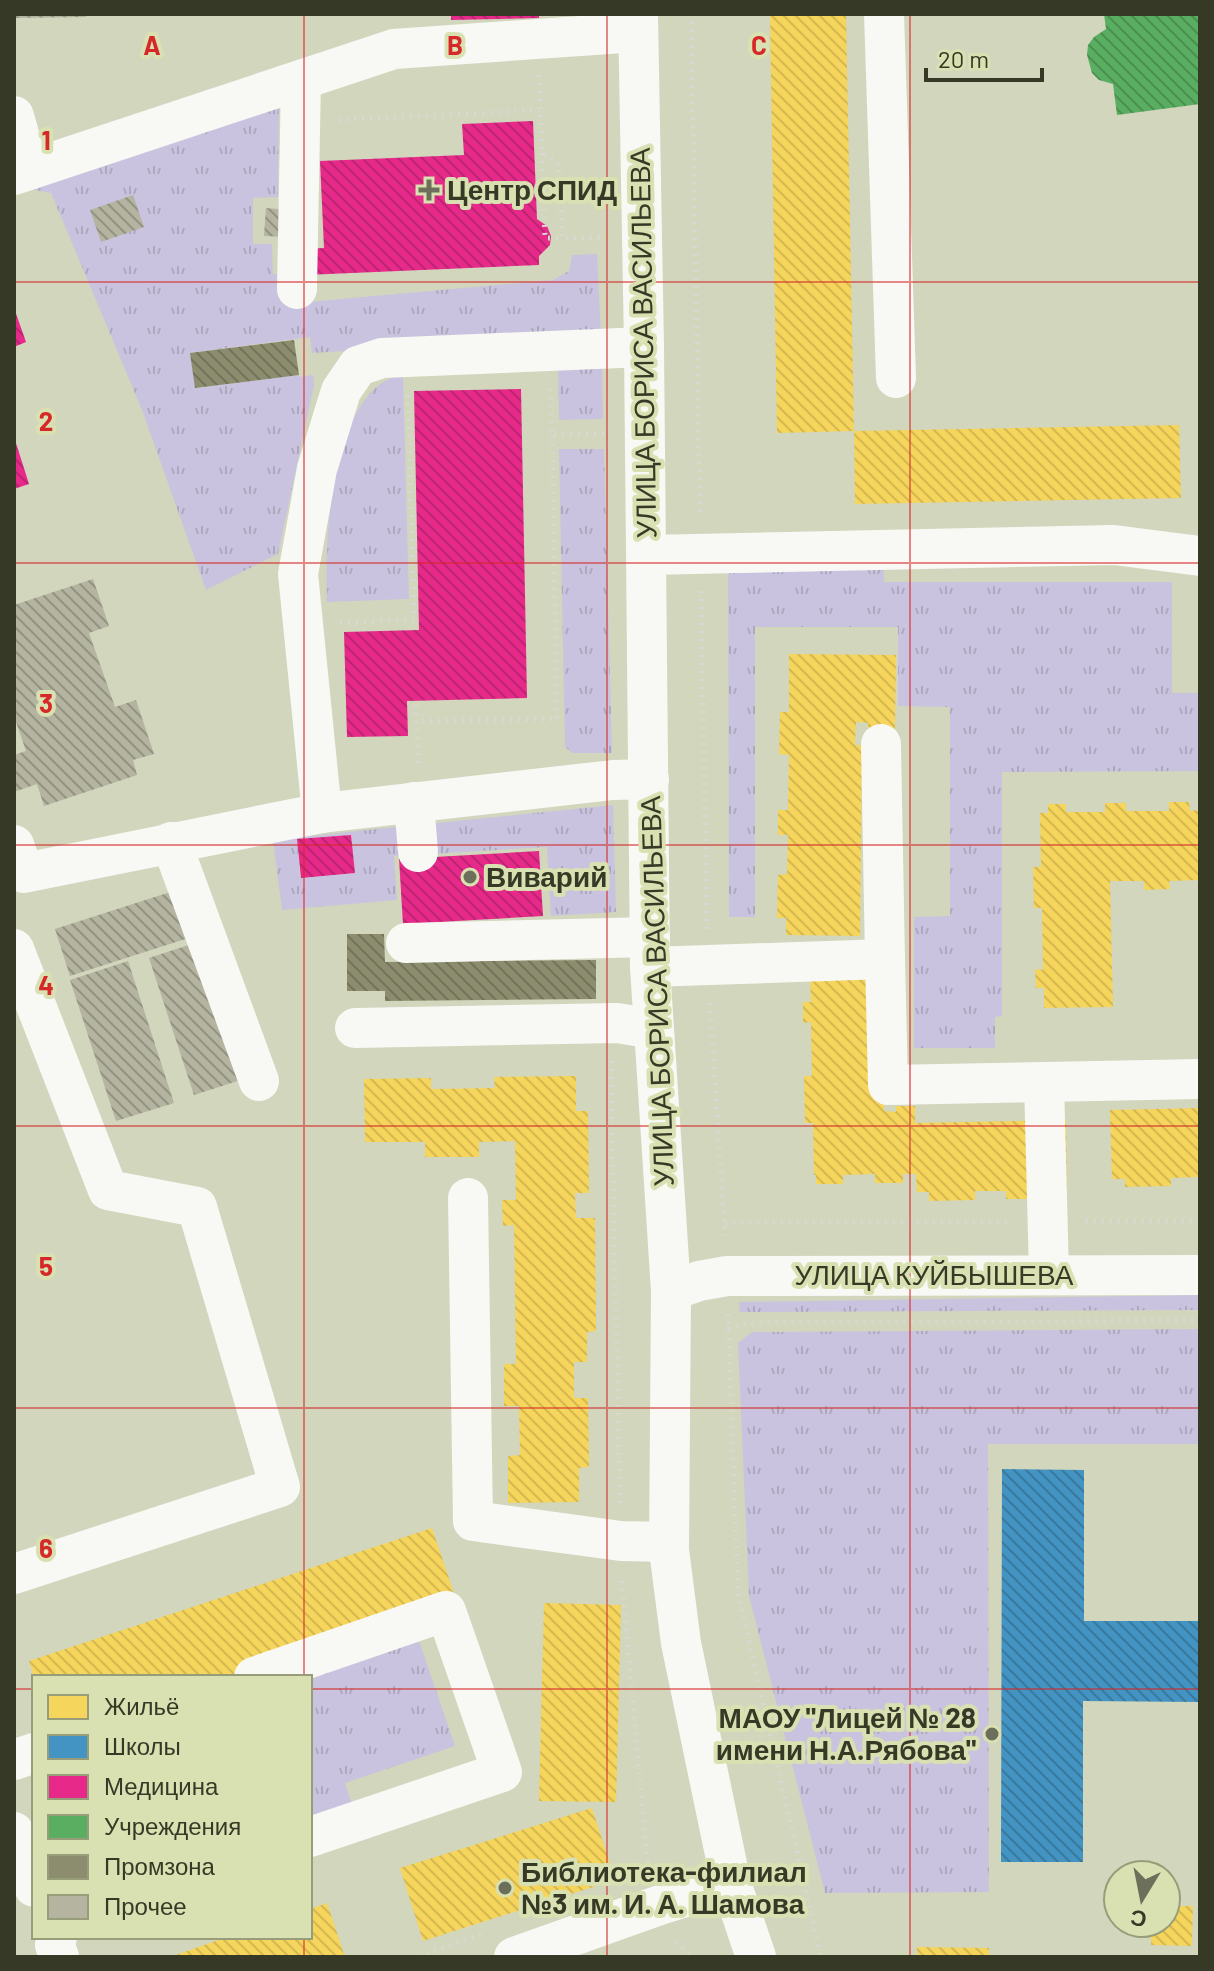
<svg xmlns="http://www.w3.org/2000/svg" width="1214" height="1971" font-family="Barlow,sans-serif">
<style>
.grass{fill:url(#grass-tufts);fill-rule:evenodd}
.homes{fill:url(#homes-back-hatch)}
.schools{fill:url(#schools-back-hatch)}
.health{fill:url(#health-back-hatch)}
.public{fill:url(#public-back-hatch)}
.industry{fill:url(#industry-back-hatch)}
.building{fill:url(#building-back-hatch)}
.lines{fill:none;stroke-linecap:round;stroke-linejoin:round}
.path{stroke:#d7d9d0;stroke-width:5;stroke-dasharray:2 6;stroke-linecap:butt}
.minor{stroke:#f8f9f5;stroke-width:40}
.grid{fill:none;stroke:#d62828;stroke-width:2;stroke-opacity:0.55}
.poi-dot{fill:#6c705a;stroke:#d9e0b1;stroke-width:3}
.labels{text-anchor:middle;stroke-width:8;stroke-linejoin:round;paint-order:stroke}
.poi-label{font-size:28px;font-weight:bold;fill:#363926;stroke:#d9e0b1;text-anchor:start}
.street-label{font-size:28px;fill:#363926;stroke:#d9e0b1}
.grid-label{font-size:26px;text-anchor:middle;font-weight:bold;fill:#d62828;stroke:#d9e0b1;stroke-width:8;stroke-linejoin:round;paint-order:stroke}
</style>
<defs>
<pattern id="grass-tufts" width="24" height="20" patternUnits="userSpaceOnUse" patternTransform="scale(2)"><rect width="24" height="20" fill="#cac3df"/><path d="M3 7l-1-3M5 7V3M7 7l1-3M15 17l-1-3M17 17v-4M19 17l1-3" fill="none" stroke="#aea8bf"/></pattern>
<pattern id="homes-back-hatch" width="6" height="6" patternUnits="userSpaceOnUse" patternTransform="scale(2)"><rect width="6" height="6" fill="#f6d55c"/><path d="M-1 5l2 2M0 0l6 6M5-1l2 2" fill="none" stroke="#d4b850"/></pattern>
<pattern id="schools-back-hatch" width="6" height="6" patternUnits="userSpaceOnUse" patternTransform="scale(2)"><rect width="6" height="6" fill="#4393c3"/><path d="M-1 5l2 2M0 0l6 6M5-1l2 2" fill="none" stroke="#39799e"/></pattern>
<pattern id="health-back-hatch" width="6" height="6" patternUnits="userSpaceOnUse" patternTransform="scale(2)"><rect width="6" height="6" fill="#e7298a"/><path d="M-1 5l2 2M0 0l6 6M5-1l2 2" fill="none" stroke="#bc2471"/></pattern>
<pattern id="public-back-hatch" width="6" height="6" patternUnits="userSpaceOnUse" patternTransform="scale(2)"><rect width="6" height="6" fill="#5aae61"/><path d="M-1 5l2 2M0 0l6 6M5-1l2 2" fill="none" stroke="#4b8f50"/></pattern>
<pattern id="industry-back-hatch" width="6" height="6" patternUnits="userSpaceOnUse" patternTransform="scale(2)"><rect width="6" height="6" fill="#8c8c6e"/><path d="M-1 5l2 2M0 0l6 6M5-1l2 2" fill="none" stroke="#73735a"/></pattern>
<pattern id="building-back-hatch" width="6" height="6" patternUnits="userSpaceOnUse" patternTransform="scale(2)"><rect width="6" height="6" fill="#b4b4a0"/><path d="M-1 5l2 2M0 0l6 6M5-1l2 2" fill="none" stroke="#939382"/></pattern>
</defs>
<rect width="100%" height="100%" fill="#d1d6bc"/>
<g class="grass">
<polygon points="279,101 278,197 253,198 253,244 272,244 273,274 285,274 285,304 553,280 569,271 572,255 597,254 601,336 312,353 310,337 191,353 196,388 299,375 300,377 313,375 314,385 278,554 206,590 142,410 51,193 24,188"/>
<polygon points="602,364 603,419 559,420 558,365"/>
<path d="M403,374L409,599L327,602C325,542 328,425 380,384C387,379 395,377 403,374Z"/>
<polygon points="559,449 604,449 612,753 572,753 565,747"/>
<polygon points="728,554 883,554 884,582 1172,582 1172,693 1200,693 1200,771 1002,772 1002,1016 995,1017 995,1048 914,1048 914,917 950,916 950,707 898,706 898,627 755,627 755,917 729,917"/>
<polygon points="613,805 616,912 551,916 547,847 430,854 427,824"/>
<path d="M404,826L407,855L394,856L397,900L282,910L273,840ZM351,835L355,873L300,878L297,839Z"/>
<polygon points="1200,1295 1200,1310 740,1312 739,1302"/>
<polygon points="1200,1329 1198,1444 988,1444 989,1892 825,1893 749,1596 738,1343 752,1332"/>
<polygon points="417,1635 455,1746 345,1783 352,1805 310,1820 310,1677"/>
</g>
<g class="homes">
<polygon points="770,14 846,14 854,431 777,433"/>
<polygon points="1179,425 1181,498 855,504 854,431"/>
<polygon points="789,654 896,655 895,729 868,729 868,723 856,722 855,745 862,745 860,936 786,935 786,918 777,918 778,875 787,874 788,835 778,835 778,810 788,810 789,755 779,754 780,712 789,712"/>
<polygon points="1169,802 1189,802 1190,811 1200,810 1200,880 1169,881 1170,889 1144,890 1144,881 1110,881 1113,1007 1044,1008 1044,988 1036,988 1035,969 1043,970 1042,908 1034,908 1033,867 1041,867 1040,813 1048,813 1048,804 1066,804 1066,812 1105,812 1105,803 1126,803 1126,811 1169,811"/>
<polygon points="882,975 884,1111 896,1112 896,1106 915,1106 915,1123 1066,1120 1067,1190 1052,1190 1052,1199 1006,1199 1006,1191 975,1191 975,1200 929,1201 929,1192 917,1192 916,1174 903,1174 903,1183 875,1183 875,1174 843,1175 843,1184 816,1184 816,1175 814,1175 813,1123 805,1123 804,1076 812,1076 811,1022 803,1023 803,1002 811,1002 810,976"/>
<polygon points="576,1076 576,1111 588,1111 589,1193 575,1193 576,1218 595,1218 596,1331 587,1332 587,1362 574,1362 574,1398 588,1398 589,1467 579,1468 579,1502 508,1503 508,1456 520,1455 519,1406 504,1406 504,1364 516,1364 514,1225 503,1226 502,1200 516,1200 515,1141 479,1142 479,1157 425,1157 425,1142 365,1142 364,1079 431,1078 431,1089 495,1088 494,1077"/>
<polygon points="1200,1108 1200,1177 1171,1178 1171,1186 1125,1187 1125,1179 1112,1179 1110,1110"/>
<polygon points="432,1528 458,1605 242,1677 34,1677 29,1661"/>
<polygon points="544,1603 621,1605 616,1802 539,1801"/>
<polygon points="592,1808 615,1880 423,1941 400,1868"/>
<polygon points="327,1903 345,1957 170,1957 227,1937 310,1937 310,1909"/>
<polygon points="1166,1906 1193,1906 1192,1946 1151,1945 1151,1923 1166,1923"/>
<polygon points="917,1947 989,1948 989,1957 917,1957"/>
</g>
<polygon class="schools" points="1002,1469 1084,1470 1084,1621 1200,1621 1200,1702 1083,1701 1083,1862 1001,1862"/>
<g class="health">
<polygon points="451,14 539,14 539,18 451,20"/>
<polygon points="533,121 537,219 547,226 551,236 550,245 539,256 539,265 305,275 304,249 324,248 320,161 464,155 462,124"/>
<polygon points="14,308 26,342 14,347"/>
<polygon points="521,389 527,698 407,701 408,736 347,737 344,632 419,630 414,391"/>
<polygon points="15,440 29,484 14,489 14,441"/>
<polygon points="351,835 355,873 301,878 297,839"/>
<polygon points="539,851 543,916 403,924 399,859"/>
</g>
<polygon class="public" points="1104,14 1200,14 1200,104 1117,115 1113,84 1099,80 1092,73 1087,55 1088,45 1094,37 1106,29"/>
<g class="industry">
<polygon points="294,340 299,375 195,388 190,353"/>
<polygon points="347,934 384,934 385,962 596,960 596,999 385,1001 385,991 347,991"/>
</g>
<g class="building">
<polygon points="16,14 86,14 86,17 16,18"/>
<polygon points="133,195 144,227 101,242 90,210"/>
<polygon points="266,208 290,210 288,237 264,236"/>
<polygon points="93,579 109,626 89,633 115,707 136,700 154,754 133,760 137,775 44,806 37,784 14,792 14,755 26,751 14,716 14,605"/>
<polygon points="186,887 201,934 70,976 55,929"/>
<polygon points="204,940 250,1077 194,1095 149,958"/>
<polygon points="128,961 174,1103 116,1121 70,980"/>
</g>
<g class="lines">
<g class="path">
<polyline points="691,14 700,517"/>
<polyline points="539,75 542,152 559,164 562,238 605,237"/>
<polyline points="338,120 541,110"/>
<polyline points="542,153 545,238 562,238"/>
<polyline points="551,389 552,435 608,434"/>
<polyline points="701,591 707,929"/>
<polyline points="340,623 414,619 408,395"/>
<polyline points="416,705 416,721"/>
<polyline points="418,763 416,721 557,719 552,435"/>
<polyline points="710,1003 725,1236"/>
<polyline points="612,1061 611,1076 620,1503"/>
<polyline points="1086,1221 1200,1221"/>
<polyline points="725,1223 1008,1222"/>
<polyline points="728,1314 738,1593 821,1957"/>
<polyline points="728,1328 749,1323 1200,1320"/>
<polyline points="622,1581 648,1870"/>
<polyline points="676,1942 693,1957"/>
<polyline points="419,1957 482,1934"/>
</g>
<g class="minor">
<polyline points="638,14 644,347 650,967 671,1291 669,1550 681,1643 731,1883 756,1957"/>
<polyline points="884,14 896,378"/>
<polyline points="14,116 29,170"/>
<polyline points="14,175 394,49 638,32"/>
<polyline points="297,289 301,80"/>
<polyline points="647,555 1114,545 1200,556"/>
<polyline points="881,744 885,959"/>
<polyline points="414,802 418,852"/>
<polyline points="322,813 298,574 317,469 341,391 358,366 382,358 644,347"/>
<polyline points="171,842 259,1081"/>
<polyline points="14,845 24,873 322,813 613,780 649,779"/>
<polyline points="406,943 650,937"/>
<polyline points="14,949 108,1190 197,1207 280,1487 14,1574"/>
<polyline points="650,967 885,959 888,1085 1044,1082"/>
<polyline points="355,1028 617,1023 654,1029"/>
<polyline points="468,1198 473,1521 621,1541 669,1542"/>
<polyline points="1049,1274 1044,1082 1200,1079"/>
<polyline points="671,1291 699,1281 727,1276 1200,1275"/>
<polyline points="254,1677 446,1611 502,1772 310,1837"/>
<polyline points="14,1760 34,1753"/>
<polyline points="14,1832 34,1887"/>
<polyline points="57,1937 55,1945 59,1957"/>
<polyline points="514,1957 660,1905 731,1883"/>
</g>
</g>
<path class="grid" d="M304,14V1677M607,14V1957M910,14V1957M14,282H1200M14,563H1200M14,845H1200M14,1126H1200M14,1408H1200M14,1689H34M310,1689H1200M304,1937V1957"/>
<g class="poi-dot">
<path d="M425 178h8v8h8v8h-8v8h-8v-8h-8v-8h8z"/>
<circle cx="470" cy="877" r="8"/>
<circle cx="992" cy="1734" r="8"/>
<circle cx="505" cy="1888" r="8"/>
</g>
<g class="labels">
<g class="poi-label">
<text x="447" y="200">Центр СПИД</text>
<text x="486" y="887">Виварий</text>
<text x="976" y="1728" text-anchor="end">МАОУ "Лицей № 28<tspan x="976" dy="32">имени Н.А.Рябова"</tspan></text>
<text x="521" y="1882">Библиотека-филиал<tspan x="521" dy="32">№3 им. И. А. Шамова</tspan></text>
</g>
<g class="street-label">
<text transform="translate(643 343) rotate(-91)" y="10">УЛИЦА БОРИСА ВАСИЛЬЕВА</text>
<text transform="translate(657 991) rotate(-92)" y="10">УЛИЦА БОРИСА ВАСИЛЬЕВА</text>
<text x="934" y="1285">УЛИЦА КУЙБЫШЕВА</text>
</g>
</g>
<g class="grid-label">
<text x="152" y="55">A</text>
<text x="455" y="55">B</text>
<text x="759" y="55">C</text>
<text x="46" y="150">1</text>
<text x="46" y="431">2</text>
<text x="46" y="713">3</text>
<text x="46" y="995">4</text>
<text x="46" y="1276">5</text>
<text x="46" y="1558">6</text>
</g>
<rect width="1214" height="1971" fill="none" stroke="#363926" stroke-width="32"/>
<rect x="32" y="1675" width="280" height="264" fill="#d9e0b1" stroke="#989d79" stroke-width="2"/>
<rect x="48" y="1695" width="40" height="24" fill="#f6d55c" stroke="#989d79" stroke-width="2"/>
<text x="104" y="1715" font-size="24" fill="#363926">Жильё</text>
<rect x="48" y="1735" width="40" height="24" fill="#4393c3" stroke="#989d79" stroke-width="2"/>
<text x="104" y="1755" font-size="24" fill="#363926">Школы</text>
<rect x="48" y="1775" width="40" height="24" fill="#e7298a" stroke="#989d79" stroke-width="2"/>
<text x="104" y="1795" font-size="24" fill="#363926">Медицина</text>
<rect x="48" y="1815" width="40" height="24" fill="#5aae61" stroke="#989d79" stroke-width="2"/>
<text x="104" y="1835" font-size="24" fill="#363926">Учреждения</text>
<rect x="48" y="1855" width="40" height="24" fill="#8c8c6e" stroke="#989d79" stroke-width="2"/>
<text x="104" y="1875" font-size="24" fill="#363926">Промзона</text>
<rect x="48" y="1895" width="40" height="24" fill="#b4b4a0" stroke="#989d79" stroke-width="2"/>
<text x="104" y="1915" font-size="24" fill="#363926">Прочее</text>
<g transform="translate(1142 1899) rotate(190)"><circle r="38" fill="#d9e0b1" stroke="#989d79" stroke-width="2"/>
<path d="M0-6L14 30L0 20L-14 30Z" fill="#6c705a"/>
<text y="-12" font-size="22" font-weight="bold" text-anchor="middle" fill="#363926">С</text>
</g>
<path d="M926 68v12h116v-12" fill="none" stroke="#363926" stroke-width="4"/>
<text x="938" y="68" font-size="24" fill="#363926" stroke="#d9e0b1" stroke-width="6" paint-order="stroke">20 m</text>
</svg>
